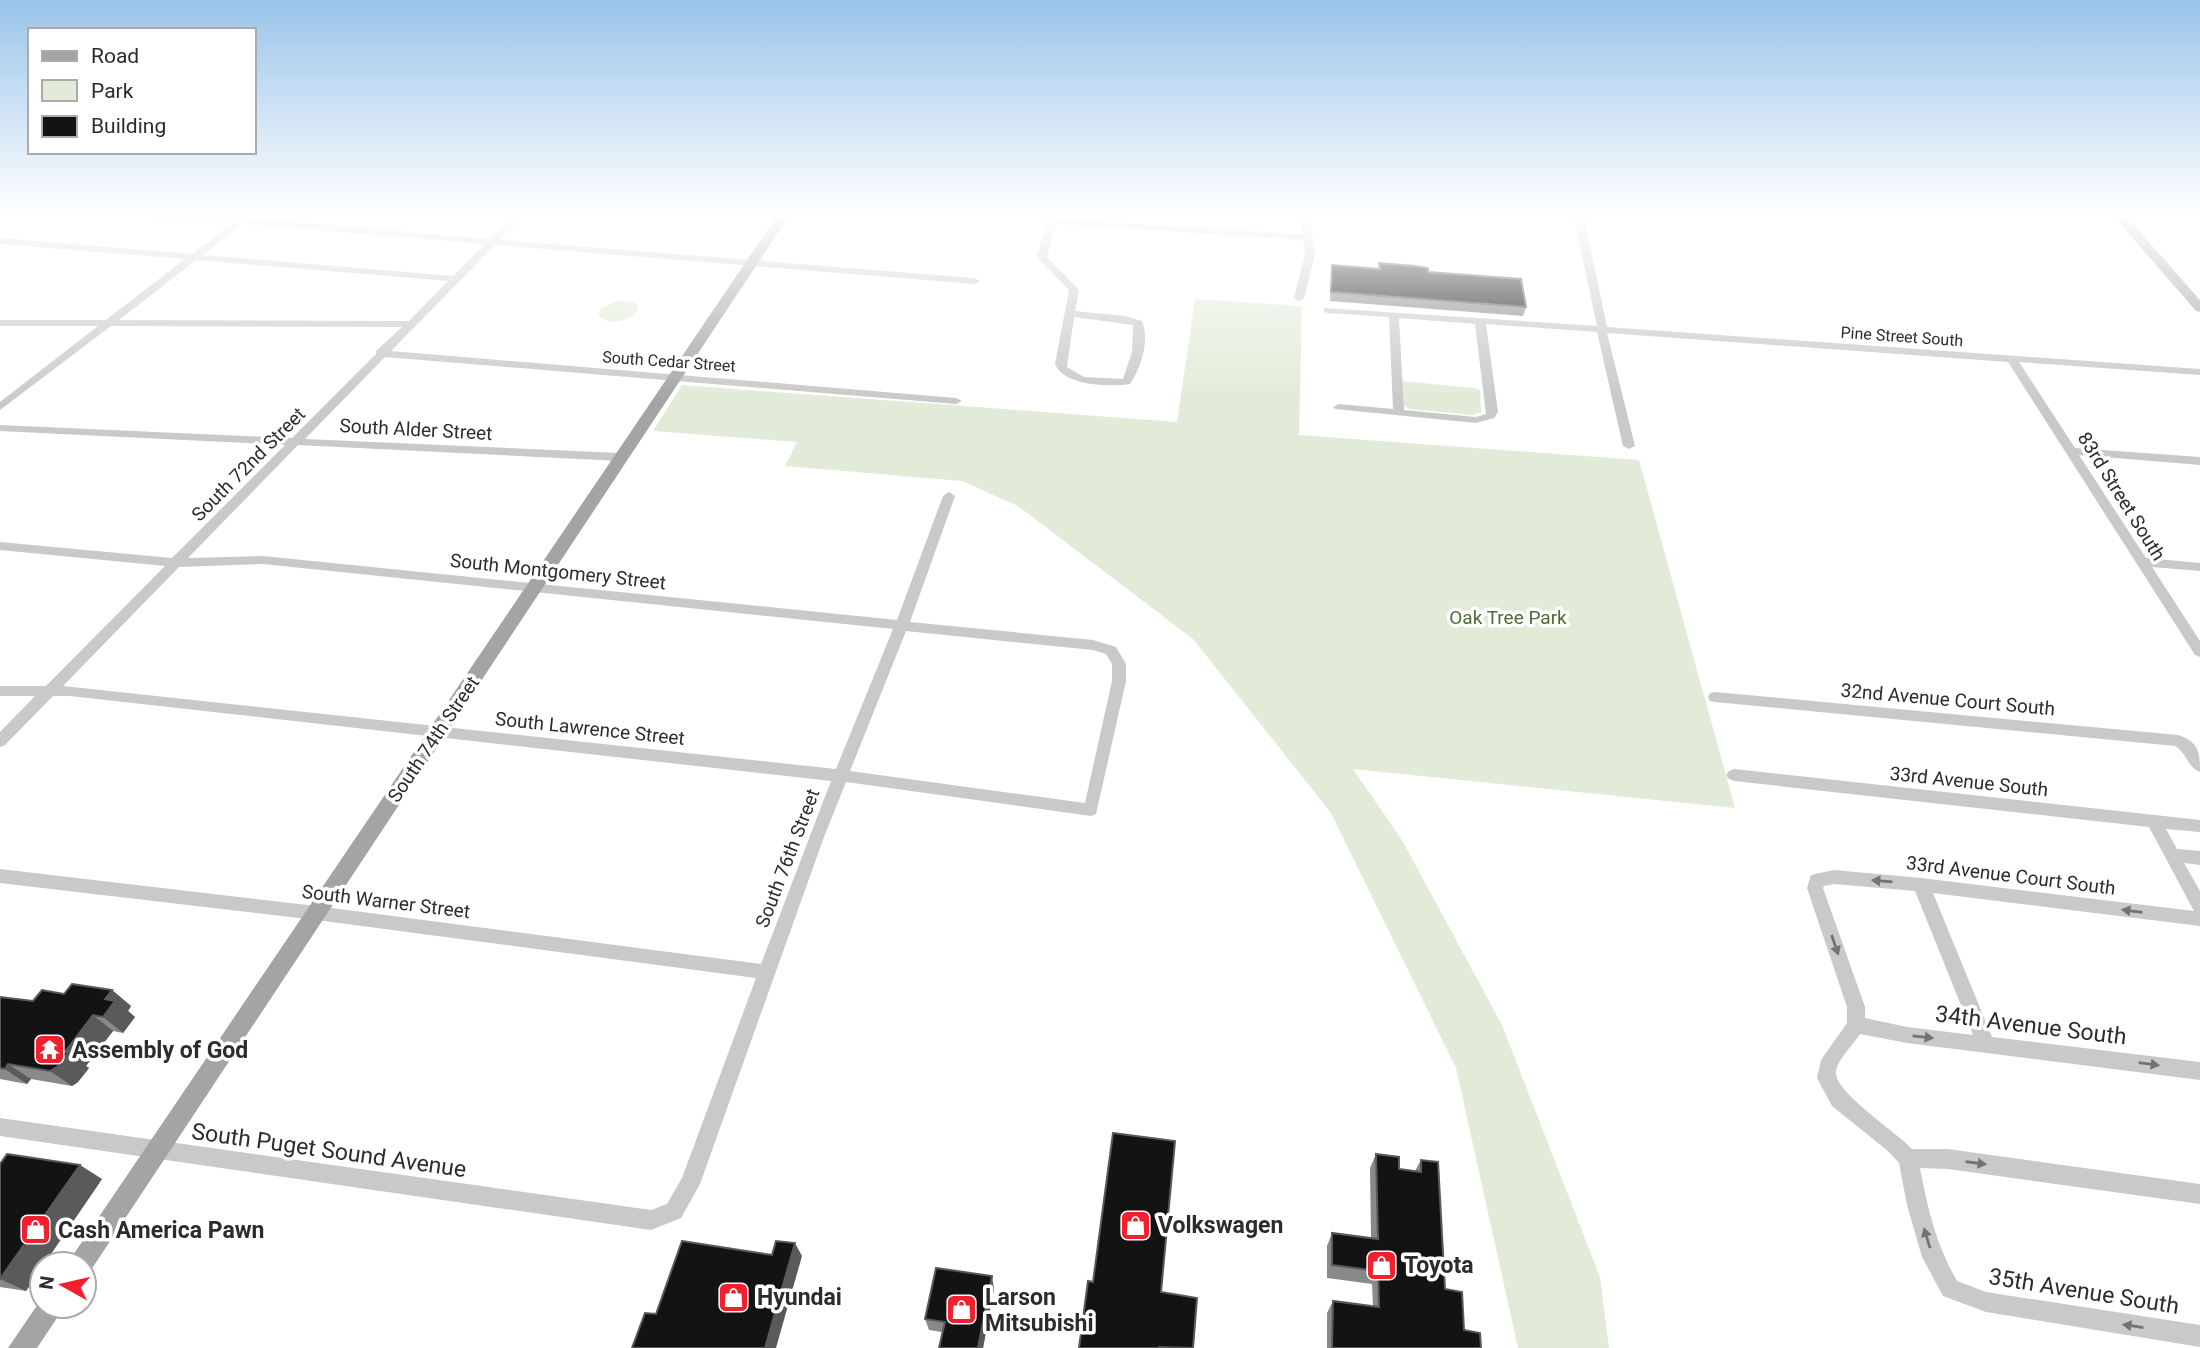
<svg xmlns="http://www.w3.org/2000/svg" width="2200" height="1348" font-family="Roboto,sans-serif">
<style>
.green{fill:#e2ebd8}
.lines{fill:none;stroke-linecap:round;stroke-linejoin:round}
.minor{fill:#c9c9c9;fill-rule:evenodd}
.major{fill:#a4a4a4;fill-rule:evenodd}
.wall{fill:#898989}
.shaded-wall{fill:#5a5a5a}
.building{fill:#131313;stroke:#5a5a5a;stroke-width:2}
.oneway{fill:#737373}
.labels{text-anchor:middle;stroke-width:7;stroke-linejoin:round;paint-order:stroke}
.far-street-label{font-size:16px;fill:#2c2c2c;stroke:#fff}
.street-label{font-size:19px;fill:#2c2c2c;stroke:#fff}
.park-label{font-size:19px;fill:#4f6b37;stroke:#fff}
.near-street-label{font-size:23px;fill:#2c2c2c;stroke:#fff}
.near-poi-label{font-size:23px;font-weight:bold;fill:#2c2c2c;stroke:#fff;text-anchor:start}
</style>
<rect width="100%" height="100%" fill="#fff"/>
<g class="green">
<polygon points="1195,299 1302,306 1299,435 1639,460 1735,808 1353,769 1402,840 1502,1025 1600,1277 1609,1348 1518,1348 1456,1068 1331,813 1193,639 1018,506 962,481 785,466 797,442 653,431 682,385 1177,422"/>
<path d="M618,301L633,302L638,306V311C628,322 610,326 598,316L601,308Z"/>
<polygon points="1400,381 1474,388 1480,390 1481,412 1472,415 1409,409 1404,406"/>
</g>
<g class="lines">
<g class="minor">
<path d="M130,213L242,217L490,239L516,213H526L500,240L975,278L980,281L975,284L495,245L391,351L956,398L962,401L956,404L385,357L305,439L620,453L626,457L620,461L298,445L188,558L263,556L897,620L943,496L949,492L955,496L910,622L1093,640L1116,647L1126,664V681L1096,814L1091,816L846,782L824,837L700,1184L681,1218L651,1230L0,1136V1118L651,1210L667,1204L682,1178L756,978L316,920L0,883V869L316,906L761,964L831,781L70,696H53L5,745L0,747V732L35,696H0V686H46L165,566L0,550V542L172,558L285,445L0,431V425L292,438L376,354V351L402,327L111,326L0,410V402L98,326H0V320H106L185,259L0,244V238L192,254L232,224L135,216ZM242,224L485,244L453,276L203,255ZM196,260L448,281L409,321L119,320ZM263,564L893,629L836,769L63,686L179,567ZM906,631L1093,650L1106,654L1112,664V681L1085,803L850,771Z"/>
<path d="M1049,213H1059L1057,219L1302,234V213H1312L1311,229L1315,254L1304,298L1299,301L1294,298L1305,254L1303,240L1056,224L1047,257L1079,290L1075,311L1124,316L1142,321C1150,340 1141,368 1130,384C1109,387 1064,386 1055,364L1069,290L1037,257ZM1074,317L1133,325L1132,352L1123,379L1084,377L1067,367Z"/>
<path d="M1573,213H1583L1607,327L2200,369V375L2019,362L2075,448L2200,457V465L2079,455L2146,558L2200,563V571L2152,567L2200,641V657L2195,655L2008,362L1607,333L1635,446L1629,449L1623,446L1597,332L1486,324L1498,412L1494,418L1476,423L1335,409L1333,407L1339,404L1393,409L1389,317L1328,313L1324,312V308L1597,326ZM1399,318L1475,324L1486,414L1476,417L1404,410Z"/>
<path d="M1715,692L2178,735C2199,742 2200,752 2200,772C2188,768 2186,752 2175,746L1715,702L1710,701L1708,697L1710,693Z"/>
<path d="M1734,769L2200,820V832L2166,829L2177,849L2200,851V865L2184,863L2200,891V926L1933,893L1992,1037L2200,1062V1080L1907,1043L1860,1034C1853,1045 1838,1059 1836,1071C1832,1091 1898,1133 1912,1149H1948L2200,1184V1204L1948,1169L1920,1168C1928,1210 1936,1244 1957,1281L1986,1292L2200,1325V1347L1986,1312L1943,1296L1922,1257L1907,1205L1899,1163L1888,1151L1832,1106L1817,1078L1821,1060L1847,1023V1007L1807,888L1811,875L1834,870L1921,878L2194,911L2149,827L1734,781L1729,779L1726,775L1729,771ZM1834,884L1915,891L1973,1035L1907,1027L1865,1018V1007L1823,888L1824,886Z"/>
</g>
<g class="major">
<polygon points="779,213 791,213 89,1273 84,1275 84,1264 67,1264"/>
<polygon points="2111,213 2123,213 2200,300 2200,312 2196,311"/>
<polygon points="42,1298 42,1306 65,1306 37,1348 8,1348"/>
</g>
</g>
<g class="wall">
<polygon points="1379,263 1428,272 1526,307 1523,316 1330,301 1332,265 1378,269"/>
<polygon points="112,990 131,1006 128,1011 135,1017 123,1033 113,1031 86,1066 89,1068 78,1082 72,1086 31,1079 27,1084 0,1079 0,997 33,1001"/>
<polygon points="1376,1154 1399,1169 1415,1171 1421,1160 1445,1289 1464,1330 1481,1348 1327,1348 1327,1313 1333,1301 1373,1306 1372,1284 1327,1278 1327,1246 1332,1233 1371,1238 1370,1168"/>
<polygon points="0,1164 102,1179 26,1291 0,1287"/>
<polygon points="994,1289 983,1348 939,1348 942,1332 929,1330 925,1319"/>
</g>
<g class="shaded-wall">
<polygon points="112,990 131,1006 128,1011 135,1017 123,1033 103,1017 105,999"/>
<polygon points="93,1015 113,1031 86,1066 89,1068 78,1082 72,1086 50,1071"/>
<polygon points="8,1064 31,1079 27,1084 5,1069"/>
<polygon points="80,1165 102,1179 44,1264 42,1264 42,1267 26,1291 0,1279"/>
<polygon points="795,1243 802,1256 776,1348 765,1348"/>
<polygon points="992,1276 994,1289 983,1348 978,1348"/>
</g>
<g class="building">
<polygon points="1379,263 1416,266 1428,268 1428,272 1521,279 1526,307 1331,292 1332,265 1380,269"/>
<polygon points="72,984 112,990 105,999 115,1001 103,1017 93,1015 65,1052 68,1053 57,1067 50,1071 8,1064 5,1069 0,1068 0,997 33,1001 42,990 64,994"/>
<polygon points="1113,1133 1175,1141 1161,1292 1197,1298 1193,1348 1159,1347 1159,1348 1079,1348 1088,1281 1093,1282"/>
<polygon points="7,1154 80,1165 0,1279 0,1164"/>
<polygon points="1376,1154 1399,1157 1399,1169 1421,1172 1421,1160 1438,1162 1445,1289 1462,1292 1464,1330 1480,1333 1481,1348 1332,1348 1333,1301 1379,1307 1378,1271 1332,1265 1332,1233 1378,1239"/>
<polygon points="682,1241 772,1255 776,1241 795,1243 765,1348 632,1348 645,1313 656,1314"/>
<polygon points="936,1268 992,1276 978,1348 939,1348 945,1322 925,1319"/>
</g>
<defs><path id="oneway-solid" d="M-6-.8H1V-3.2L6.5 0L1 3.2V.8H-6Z" transform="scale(1.75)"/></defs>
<g class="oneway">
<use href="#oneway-solid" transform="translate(1882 881) rotate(-175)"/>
<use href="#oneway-solid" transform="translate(2132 911) rotate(-173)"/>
<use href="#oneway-solid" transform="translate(1835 945) rotate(71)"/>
<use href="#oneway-solid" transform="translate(1923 1037) rotate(6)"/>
<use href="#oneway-solid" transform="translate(2149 1064) rotate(7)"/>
<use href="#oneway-solid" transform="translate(1976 1163) rotate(8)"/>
<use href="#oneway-solid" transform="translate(1927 1238) rotate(-107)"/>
<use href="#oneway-solid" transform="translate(2133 1326) rotate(-171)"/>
</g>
<linearGradient id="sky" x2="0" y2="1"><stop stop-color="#99c4ea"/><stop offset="0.53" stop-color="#fff"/><stop offset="1" stop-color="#fff" stop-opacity="0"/></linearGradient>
<rect width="2200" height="402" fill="url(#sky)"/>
<defs>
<symbol id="temple-square" viewBox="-11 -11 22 22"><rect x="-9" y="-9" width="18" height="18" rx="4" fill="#f2202d" stroke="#fff"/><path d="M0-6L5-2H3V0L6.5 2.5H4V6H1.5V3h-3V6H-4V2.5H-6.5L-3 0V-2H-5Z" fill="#fff"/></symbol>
<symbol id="shop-square" viewBox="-11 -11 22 22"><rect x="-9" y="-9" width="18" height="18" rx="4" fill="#f2202d" stroke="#fff"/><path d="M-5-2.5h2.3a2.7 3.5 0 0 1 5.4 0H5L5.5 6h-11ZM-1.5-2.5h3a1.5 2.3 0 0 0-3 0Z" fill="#fff"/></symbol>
</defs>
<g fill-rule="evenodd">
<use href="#temple-square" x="32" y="1032" width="35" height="35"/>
<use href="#shop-square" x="1118" y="1208" width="35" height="35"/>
<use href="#shop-square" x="18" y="1212" width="35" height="35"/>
<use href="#shop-square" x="1364" y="1248" width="35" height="35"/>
<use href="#shop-square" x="716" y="1280" width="35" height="35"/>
<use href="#shop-square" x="944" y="1292" width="35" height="35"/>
</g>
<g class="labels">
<g class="far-street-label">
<text transform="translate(1902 336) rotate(4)" y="6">Pine Street South</text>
<text transform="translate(669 361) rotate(4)" y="6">South Cedar Street</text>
</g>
<g class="street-label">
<text transform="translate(416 429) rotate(3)" y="7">South Alder Street</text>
<text transform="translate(248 464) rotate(-45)" y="7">South 72nd Street</text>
<text transform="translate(2122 496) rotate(58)" y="7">83rd Street South</text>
<text transform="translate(558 571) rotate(6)" y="7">South Montgomery Street</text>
<text transform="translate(1948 699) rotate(5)" y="7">32nd Avenue Court South</text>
<text transform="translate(590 728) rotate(6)" y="7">South Lawrence Street</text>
<text transform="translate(433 739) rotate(-56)" y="7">South 74th Street</text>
<text transform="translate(1969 781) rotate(6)" y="7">33rd Avenue South</text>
<text transform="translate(787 858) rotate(-69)" y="7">South 76th Street</text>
<text transform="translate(2011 875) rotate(7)" y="7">33rd Avenue Court South</text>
<text transform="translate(386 901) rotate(7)" y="7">South Warner Street</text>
</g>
<g class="park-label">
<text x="1508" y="624">Oak Tree Park</text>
</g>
<g class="near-street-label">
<text transform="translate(2031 1025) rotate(7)" y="8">34th Avenue South</text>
<text transform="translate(329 1150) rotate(8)" y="8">South Puget Sound Avenue</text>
<text transform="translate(2084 1291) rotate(9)" y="8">35th Avenue South</text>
</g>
<g class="near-poi-label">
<text x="72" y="1058">Assembly of God</text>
<text x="1158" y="1233">Volkswagen</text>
<text x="58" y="1238">Cash America Pawn</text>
<text x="1404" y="1273">Toyota</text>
<text x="757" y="1305">Hyundai</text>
<text x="985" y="1305">Larson<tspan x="985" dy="26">Mitsubishi</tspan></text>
</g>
</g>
<rect x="28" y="28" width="228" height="126" fill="#ffffff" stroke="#ababab" stroke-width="2"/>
<rect x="42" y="51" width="35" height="10" fill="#a4a4a4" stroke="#ababab" stroke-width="2"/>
<text x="91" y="63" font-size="21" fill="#2c2c2c">Road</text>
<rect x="42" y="80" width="35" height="21" fill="#e2ebd8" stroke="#ababab" stroke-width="2"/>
<text x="91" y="98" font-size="21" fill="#2c2c2c">Park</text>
<rect x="42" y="116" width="35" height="21" fill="#131313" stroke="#ababab" stroke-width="2"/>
<text x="91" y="133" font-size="21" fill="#2c2c2c">Building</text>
<g transform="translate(63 1285) rotate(278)"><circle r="33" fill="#ffffff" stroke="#ababab" stroke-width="2"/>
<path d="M0-5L12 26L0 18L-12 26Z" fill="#f2202d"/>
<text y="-10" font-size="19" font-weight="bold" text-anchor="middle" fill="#2c2c2c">N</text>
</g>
</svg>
